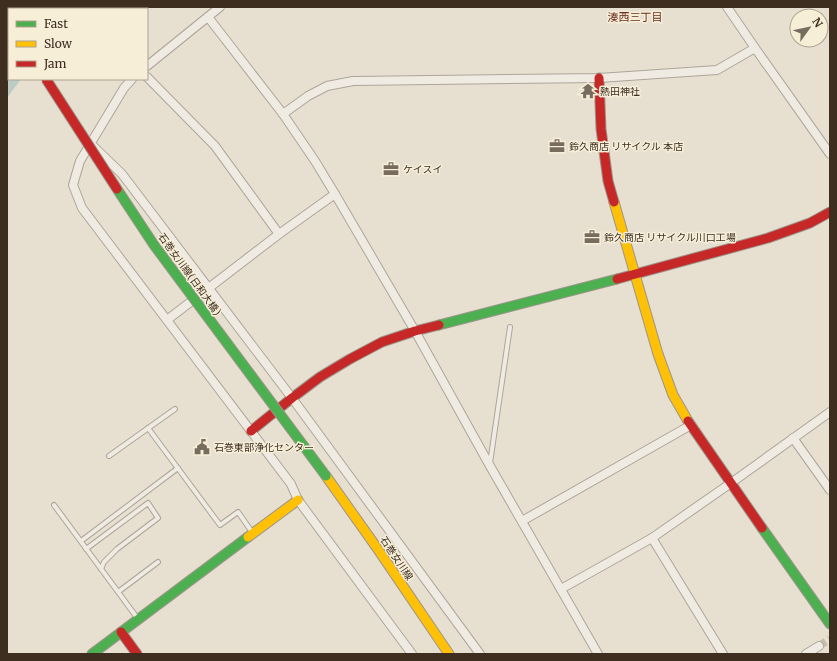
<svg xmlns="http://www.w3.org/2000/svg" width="837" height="661" font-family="Merriweather,'Noto Sans JP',serif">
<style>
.water{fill:#bcccc2}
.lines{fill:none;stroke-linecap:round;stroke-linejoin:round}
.street-tunnel{stroke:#c5bcae;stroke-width:8;stroke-dasharray:8 4;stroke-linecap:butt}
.lane-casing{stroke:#ada599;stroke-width:6}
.street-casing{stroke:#ada599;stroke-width:10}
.fast-casing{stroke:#9c958a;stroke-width:11}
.slow-casing{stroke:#9c958a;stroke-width:11}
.jam-casing{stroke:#9c958a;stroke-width:11}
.lane{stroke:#efebe3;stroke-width:4}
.street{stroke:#efebe3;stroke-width:8}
.fast{stroke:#4caf50;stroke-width:9}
.slow{stroke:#ffc107;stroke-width:9}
.jam{stroke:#c62828;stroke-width:9}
.fast-bridge-casing{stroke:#9c958a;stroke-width:11;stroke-linecap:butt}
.jam-bridge-casing{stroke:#9c958a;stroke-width:11;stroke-linecap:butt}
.fast-bridge{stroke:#4caf50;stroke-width:9}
.jam-bridge{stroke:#c62828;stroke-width:9}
.labels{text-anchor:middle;stroke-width:3;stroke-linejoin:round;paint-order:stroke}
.poi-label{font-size:10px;fill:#3d2e20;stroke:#f7eed8;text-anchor:start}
.street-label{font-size:10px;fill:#3d2e20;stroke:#f7eed8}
.neighbourhood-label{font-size:11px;fill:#6b2e1e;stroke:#f7eed8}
</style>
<rect width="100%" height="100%" fill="#e7e0d1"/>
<polygon class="water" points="7,7 73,7 72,9 9,9 9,79 21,79 7,98"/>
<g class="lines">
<polyline class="street-tunnel" points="819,646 830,639"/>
<defs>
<g id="lane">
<polyline points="148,428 220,525 238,512 252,532"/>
<polyline points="109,456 175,409"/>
<polyline points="490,463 510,327"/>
<polyline points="54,505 138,619"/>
<polyline points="81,541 178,468"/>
<polyline points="86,549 148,503 158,518 117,549 104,562 101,569"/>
<polyline points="118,592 158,562"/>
</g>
<g id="street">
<polyline points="727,7 755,48 830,154"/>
<polyline points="208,17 283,114 315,161 335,194 415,331 490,466 598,654"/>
<polyline points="147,66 220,7"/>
<polyline points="147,77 215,146 279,234"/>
<polyline points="132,79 124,88 80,161 73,185 82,208 291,484 298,500 412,654"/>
<polyline points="283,114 308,96 327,86 353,81 599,78 717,70 755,48"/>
<polyline points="93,146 122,174 292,398 480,654"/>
<polyline points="167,320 279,234 335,194"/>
<polyline points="793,438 830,490"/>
<polyline points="522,521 691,425"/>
<polyline points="652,538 723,654"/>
<polyline points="561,589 652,538 731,483 830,412"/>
<polyline points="806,654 819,646"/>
</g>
<g id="fast">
<polyline points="439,325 617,279"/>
<polyline points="762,528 830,624"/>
<polyline points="92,654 248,537"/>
</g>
<g id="slow">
<polyline points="614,202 658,354 673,395 688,421"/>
<polyline points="326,476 377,548 449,654"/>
<polyline points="248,537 298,500"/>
</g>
<g id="jam">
<polyline points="7,19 9,22"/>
<polyline points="599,78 601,129 608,181 614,202"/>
<polyline points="617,279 768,238 810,223 830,212"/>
<polyline points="688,421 762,528"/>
<polyline points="251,431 292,398 320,377 350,359 382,342 415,331 439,325"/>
<polyline points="121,632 137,654"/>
</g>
</defs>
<use href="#lane" class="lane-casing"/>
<use href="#street" class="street-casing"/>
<use href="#fast" class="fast-casing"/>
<use href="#slow" class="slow-casing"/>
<use href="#jam" class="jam-casing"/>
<use href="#lane" class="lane"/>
<use href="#street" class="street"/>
<use href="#fast" class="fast"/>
<use href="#slow" class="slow"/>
<use href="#jam" class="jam"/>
<defs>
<polyline id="fast-bridge" points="117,189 154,245 326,476"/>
<polyline id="jam-bridge" points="46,79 117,189"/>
</defs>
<use href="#fast-bridge" class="fast-bridge-casing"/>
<use href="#jam-bridge" class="jam-bridge-casing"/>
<use href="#fast-bridge" class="fast-bridge"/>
<use href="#jam-bridge" class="jam-bridge"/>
</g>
<defs>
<symbol id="temple-bare" viewBox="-9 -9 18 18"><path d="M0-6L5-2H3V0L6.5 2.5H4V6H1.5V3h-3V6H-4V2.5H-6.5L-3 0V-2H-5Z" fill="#786c5e" stroke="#f7eed8" stroke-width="2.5" paint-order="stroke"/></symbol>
<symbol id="office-bare" viewBox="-9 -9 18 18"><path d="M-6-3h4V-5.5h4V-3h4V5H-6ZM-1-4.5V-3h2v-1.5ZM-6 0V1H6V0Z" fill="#786c5e" stroke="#f7eed8" stroke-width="2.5" paint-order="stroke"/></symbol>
<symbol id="civic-bare" viewBox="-9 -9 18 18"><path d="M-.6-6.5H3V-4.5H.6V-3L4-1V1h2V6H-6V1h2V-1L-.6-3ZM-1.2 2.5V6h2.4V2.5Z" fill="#786c5e" stroke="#f7eed8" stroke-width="2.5" paint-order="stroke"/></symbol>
</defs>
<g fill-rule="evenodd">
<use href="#temple-bare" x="577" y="80" width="22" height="22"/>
<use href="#office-bare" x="546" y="135" width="22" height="22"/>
<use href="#office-bare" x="380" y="158" width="22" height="22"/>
<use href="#office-bare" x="581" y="226" width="22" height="22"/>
<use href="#civic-bare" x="191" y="436" width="22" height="22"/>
</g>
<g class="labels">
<g class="poi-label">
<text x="600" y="95">熱田神社</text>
<text x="569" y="150">鈴久商店 リサイクル 本店</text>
<text x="403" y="173">ケイスイ</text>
<text x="604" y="241">鈴久商店 リサイクル川口工場</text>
<text x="214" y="451">石巻東部浄化センター</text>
</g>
<g class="street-label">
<text transform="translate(190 274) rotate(54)" y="4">石巻女川線(日和大橋)</text>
<text transform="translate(397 558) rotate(56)" y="4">石巻女川線</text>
</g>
<g class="neighbourhood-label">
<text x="635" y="21">湊西三丁目</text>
</g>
</g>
<rect width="837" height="661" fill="none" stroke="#3d2e20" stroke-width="16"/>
<rect x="8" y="8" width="140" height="72" fill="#f7eed8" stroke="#ada18e"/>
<rect x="16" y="21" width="20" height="6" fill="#4caf50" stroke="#ada18e"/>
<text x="44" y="28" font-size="12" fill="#3d2e20">Fast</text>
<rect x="16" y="41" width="20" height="6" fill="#ffc107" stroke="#ada18e"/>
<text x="44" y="48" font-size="12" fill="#3d2e20">Slow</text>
<rect x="16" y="61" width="20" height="6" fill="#c62828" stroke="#ada18e"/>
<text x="44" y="68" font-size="12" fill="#3d2e20">Jam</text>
<g transform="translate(809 28) rotate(57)"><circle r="19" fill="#f7eed8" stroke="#ada18e"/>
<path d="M0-3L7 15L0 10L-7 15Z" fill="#786c5e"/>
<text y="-6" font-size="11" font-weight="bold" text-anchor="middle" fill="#3d2e20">N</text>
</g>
</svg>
